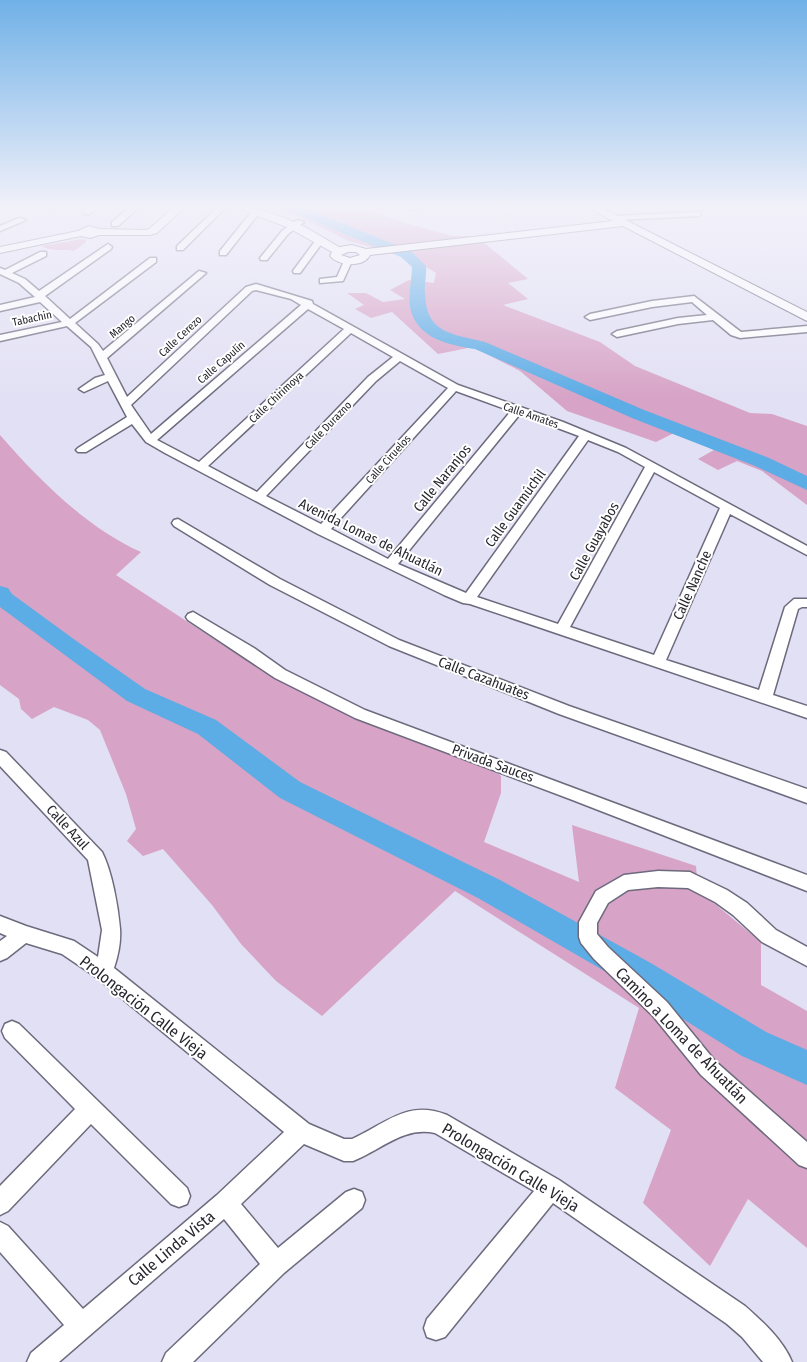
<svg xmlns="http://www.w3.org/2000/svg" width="807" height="1362" font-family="'Fira Sans Condensed',sans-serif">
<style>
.green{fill:#d7a3c6}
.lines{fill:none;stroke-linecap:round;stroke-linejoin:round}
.river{fill:#5cace5;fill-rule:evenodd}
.minor-casing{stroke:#6c6a7c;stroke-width:3}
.tertiary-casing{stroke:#6c6a7c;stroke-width:2}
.minor{fill:#fff;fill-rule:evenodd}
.tertiary{fill:#fff;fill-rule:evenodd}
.labels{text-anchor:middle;stroke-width:4;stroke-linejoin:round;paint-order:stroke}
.far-street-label{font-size:11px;fill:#28272f;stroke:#fff}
.street-label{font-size:14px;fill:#28272f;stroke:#fff}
.near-street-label{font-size:16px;fill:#28272f;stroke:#fff}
</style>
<rect width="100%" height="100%" fill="#e2e0f4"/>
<g class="green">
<polygon points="270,207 365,207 389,218 452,236 476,236 528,279 508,283 528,299 503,305 600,342 635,366 750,413 772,414 807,426 807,505 762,471 737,461 718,470 698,459 714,450 676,432 656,442 567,411 520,371 473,347 438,354 392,312 371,318 355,309 364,305 347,293 366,293 383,302 405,299 390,290 409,280 434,283 436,273 417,261 398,245 379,249 349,241 301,218"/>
<path d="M81,239L86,240V242L74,251C63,248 52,253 42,246Z"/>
<path d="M0,435C37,478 88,529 141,552L116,575L223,645L308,690L492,767L501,776V793L484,842L579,882L572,825L696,866L698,890L761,942V985L807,1011V1248L748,1199L710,1266L643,1203L671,1130L615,1088L639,1008L455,891L322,1016L276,981L241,944L212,905L163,849L143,856L127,841L136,829L126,794L100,730L88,720L54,707L32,719L21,709L19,699L0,685Z"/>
</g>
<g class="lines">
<g class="river">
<path d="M285,207H302L411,251L426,266C427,275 424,284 425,294C426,334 453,334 485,342L644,410L769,458L807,476V490L755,466L632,418L475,349C448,345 416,338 410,307C408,293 412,280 412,267L401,257L286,210Z"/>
<polygon points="0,586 8,588 12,594 75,640 145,689 216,720 300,782 500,880 649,962 766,1032 807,1050 807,1085 742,1056 627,984 478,898 280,798 198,734 127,701 0,607"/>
</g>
<defs>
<g id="minor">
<polygon points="50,207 58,207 53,210"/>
<polygon points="88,207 97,207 90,214 84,214 83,212"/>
<polygon points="130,207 139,207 118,226 112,226 112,222"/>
<polygon points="218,207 226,207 183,250 177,250 177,246"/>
<polygon points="408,207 421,207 411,210"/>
<polygon points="253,210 260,212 226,255 220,255 220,251"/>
<polygon points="697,212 700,212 700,216 615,220 611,218 615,216"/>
<polygon points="19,218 26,220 0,231 0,226"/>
<polygon points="297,220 304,222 288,234 267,260 261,260 260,258 282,231"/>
<polygon points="318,237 325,239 300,273 294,273 293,271"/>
<path d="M108,244L112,247L111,249L45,296L70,319L150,258H156V262L75,323L98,344L103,351L199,271L206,273L107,358L127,397L246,287L256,284L312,301L313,304L458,385L563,422L626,448L807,546V555L730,514L666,660L759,690L785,607L794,599H807V607H802L798,609L773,695L807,706V718L470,604L463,603L444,595L318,534L165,453L146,442L132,424L86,452H78L76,450L78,448L127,417L108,381L84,392L79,389L95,378L105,375L91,347L67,326L0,341V335L62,322L40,302L0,311V305L35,297L19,283L0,274V268L5,270L40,252H46V256L12,273L25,279L39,291ZM256,290L291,299L301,305L151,434L131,405L252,291ZM308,309L344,329L199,462L157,440ZM351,333L393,357L368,377L257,492L208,466ZM400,361L448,388L321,524L266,496L376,381ZM456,391L511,411L388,559L331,529ZM520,414L579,436L466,593L398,564ZM588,440L618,452L645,467L558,624L477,597ZM654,472L720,508L654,655L570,627Z"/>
<polygon points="348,258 352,261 343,281 320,283 320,279 337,277 344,261"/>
<polygon points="694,296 741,332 807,326 807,332 740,338 731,335 713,320 678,324 617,337 612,334 617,331 678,318 707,315 692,302 652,307 590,320 585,317 590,314 652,301"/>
<polygon points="178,519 280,579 399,640 569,706 807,789 807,803 559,714 389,646 270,585 174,526 172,523 174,520"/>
<polygon points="193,612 254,648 285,670 365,710 807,875 807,891 570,799 355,718 275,678 188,620 186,617 188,614"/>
<path d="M0,750L6,752L102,852C112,872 118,906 120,929C121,942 118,956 114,968L309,1124L344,1139H352C386,1124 407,1099 447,1115L559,1180L745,1306C762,1321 783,1340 792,1362H763L742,1337L727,1324L553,1203L445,1337L436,1340L427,1337L424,1328L427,1319L534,1191L435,1133C404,1126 381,1150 353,1161H344L304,1144L241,1204L278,1248L346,1192L354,1189L362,1192L365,1200L362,1208L284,1273L193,1362H162L166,1353L260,1264L224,1219L59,1362H27L31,1353L64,1325L0,1252V1222L8,1226L83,1309L217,1195L284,1132L96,977L62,954L26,943L7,958L0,961V941L7,936L0,933V916L26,926L74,941L98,957L102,930L88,860L0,766Z"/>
<polygon points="658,871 690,872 696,875 727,890 747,903 776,930 807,947 807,966 762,942 733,915 715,902 688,888 658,887 628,890 608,903 597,923 597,934 608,947 667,1002 715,1061 807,1142 807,1168 799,1165 701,1075 653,1016 594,959 581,943 579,937 579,922 596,891 624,875"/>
<polygon points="12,1021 19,1024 187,1188 190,1196 187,1204 179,1207 171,1204 91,1124 8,1211 0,1215 0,1186 75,1109 5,1038 2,1031 5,1024"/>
</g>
<g id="tertiary">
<polygon points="174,207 185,207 157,233 150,235 99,235 90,238 81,236 0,253 0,247 78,231 89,226 99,229 146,230 149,229"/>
<path d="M234,207H250L282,217L307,228L339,247L352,245L366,249L613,221L588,207H600L807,312V321L623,226L370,255C364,268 338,266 330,256L332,252L287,227ZM348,252H356L360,255L350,258L341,255Z"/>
</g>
</defs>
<use href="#minor" class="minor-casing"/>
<use href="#tertiary" class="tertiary-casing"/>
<use href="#minor" class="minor"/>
<use href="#tertiary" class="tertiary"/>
</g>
<linearGradient id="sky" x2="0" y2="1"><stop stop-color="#70b1e7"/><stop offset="0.52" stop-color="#f2f1fa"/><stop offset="1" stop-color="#f2f1fa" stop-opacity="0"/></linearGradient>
<rect width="807" height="398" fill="url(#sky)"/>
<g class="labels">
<g class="far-street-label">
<text transform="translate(32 318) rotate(-12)" y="4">Tabachin</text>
<text transform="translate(122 326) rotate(-40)" y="4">Mango</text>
<text transform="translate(180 336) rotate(-43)" y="4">Calle Cerezo</text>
<text transform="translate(221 362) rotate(-41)" y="4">Calle Capulín</text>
<text transform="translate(276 397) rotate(-43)" y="4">Calle Chirimoya</text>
<text transform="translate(531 415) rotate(19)" y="4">Calle Amates</text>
<text transform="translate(328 425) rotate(-46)" y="4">Calle Durazno</text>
<text transform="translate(388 459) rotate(-48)" y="4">Calle Ciruelos</text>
</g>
<g class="street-label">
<text transform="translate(442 478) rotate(-51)" y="5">Calle Naranjos</text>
<text transform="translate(515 508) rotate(-54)" y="5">Calle Guamúchil</text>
<text transform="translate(371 537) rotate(26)" y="5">Avenida Lomas de Ahuatlán</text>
<text transform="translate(594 541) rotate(-61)" y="5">Calle Guayabos</text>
<text transform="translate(692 585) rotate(-66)" y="5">Calle Nanche</text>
<text transform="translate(484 678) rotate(21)" y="5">Calle Cazahuates</text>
<text transform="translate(493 763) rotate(20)" y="5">Privada Sauces</text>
<text transform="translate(68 827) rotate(47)" y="5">Calle Azul</text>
</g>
<g class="near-street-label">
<text transform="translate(144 1007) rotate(38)" y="6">Prolongación Calle Vieja</text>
<text transform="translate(682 1035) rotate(46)" y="6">Camino a Loma de Ahuatlán</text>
<text transform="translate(511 1167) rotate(31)" y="6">Prolongación Calle Vieja</text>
<text transform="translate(171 1248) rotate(-40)" y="6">Calle Linda Vista</text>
</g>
</g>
</svg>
